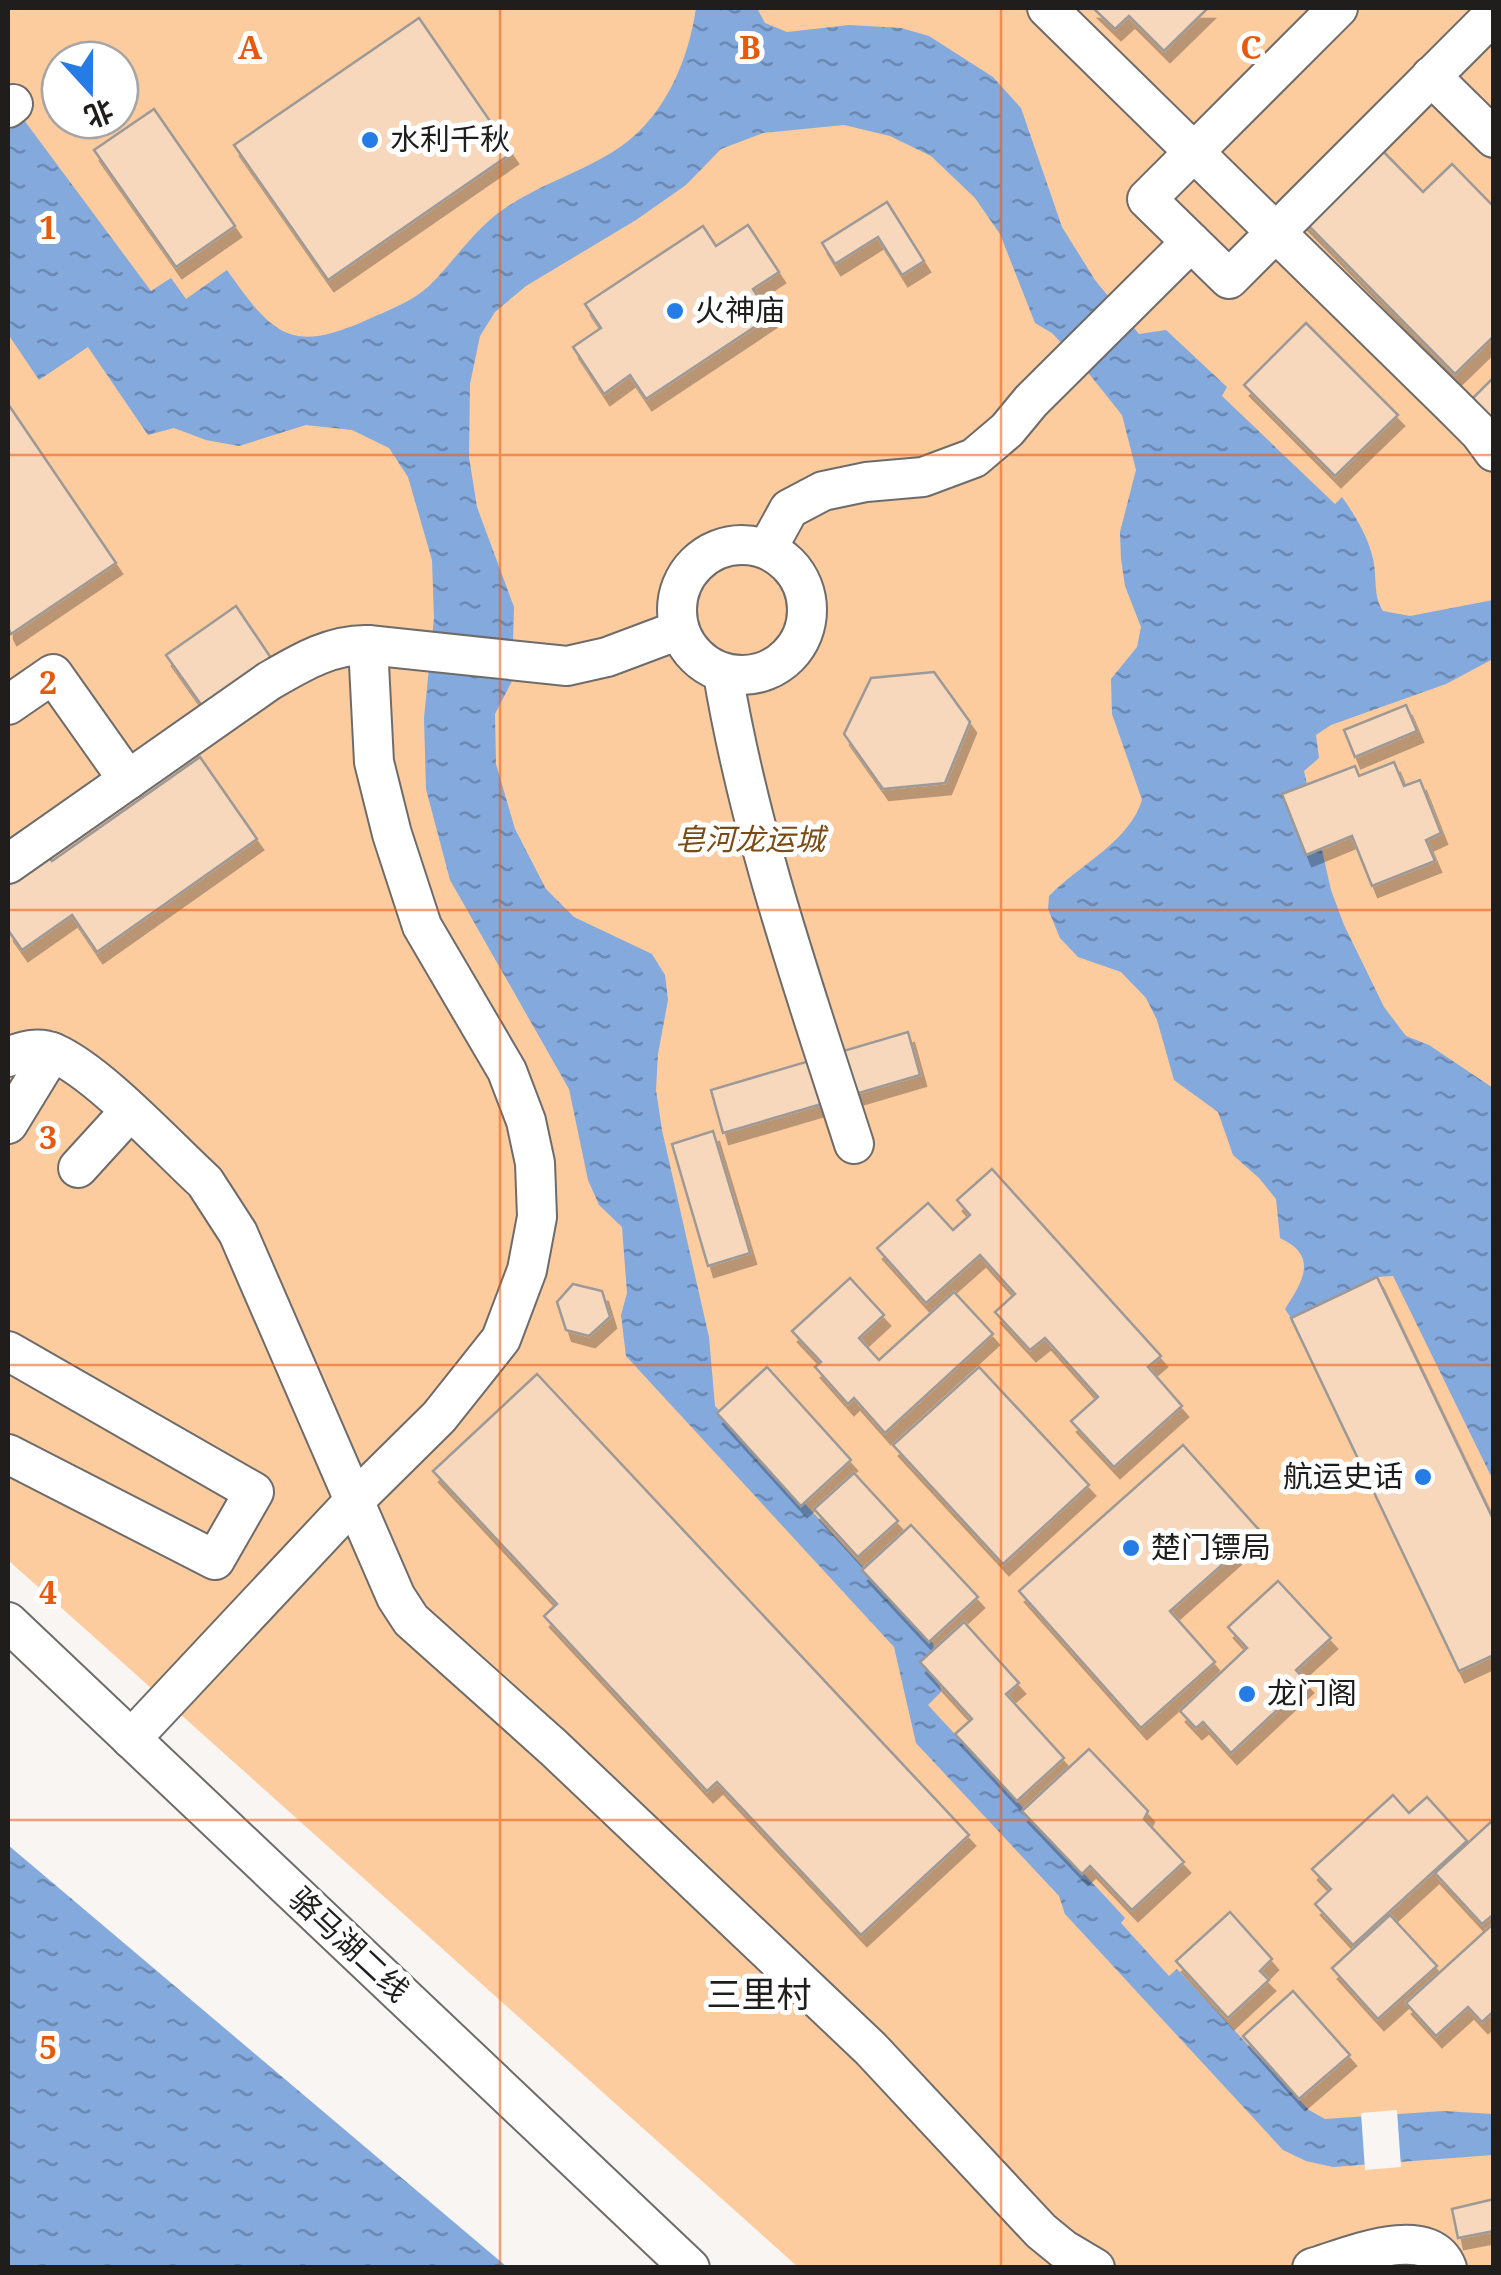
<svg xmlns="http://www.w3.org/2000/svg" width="1501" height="2275" font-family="'Noto Serif','Noto Sans SC',serif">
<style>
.green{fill:#fccb9e;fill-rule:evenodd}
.water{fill:url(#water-ripples)}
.pier{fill:#f8f5f3}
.building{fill:#f8d8bc;stroke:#9c9997;stroke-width:2.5;filter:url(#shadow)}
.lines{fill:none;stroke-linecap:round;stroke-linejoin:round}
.minor-casing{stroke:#6e6c6a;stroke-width:42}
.minor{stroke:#fff;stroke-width:38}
.grid{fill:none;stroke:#e8590c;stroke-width:2.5;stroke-opacity:0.55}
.poi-dot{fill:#257ce6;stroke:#fff;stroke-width:4}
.labels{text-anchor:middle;stroke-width:10;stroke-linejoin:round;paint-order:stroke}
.poi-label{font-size:30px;fill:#1f1e1d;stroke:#fff;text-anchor:start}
.park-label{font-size:30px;font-style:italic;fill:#7b4b14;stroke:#fff}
.street-label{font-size:30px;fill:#1f1e1d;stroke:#fff}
.quarter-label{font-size:35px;fill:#1f1e1d;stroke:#fff}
.grid-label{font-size:32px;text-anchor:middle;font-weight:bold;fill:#e8590c;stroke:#fff;stroke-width:10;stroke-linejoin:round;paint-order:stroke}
</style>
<defs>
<pattern id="water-ripples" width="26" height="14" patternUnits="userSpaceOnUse" patternTransform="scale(2.5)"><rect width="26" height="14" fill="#83a9dd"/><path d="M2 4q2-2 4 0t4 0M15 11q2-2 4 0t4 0" fill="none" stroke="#6b89b3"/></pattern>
<filter id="shadow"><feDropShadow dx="6" dy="11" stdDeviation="0" flood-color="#0004"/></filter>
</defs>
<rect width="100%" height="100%" fill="#f8f5f3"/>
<path class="green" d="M8,8H1493V2267H798L8,1560ZM60,60H120V120H60Z"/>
<g class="water">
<path d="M696,8H757L765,23L787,32L849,25L901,28L929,36L993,77L1021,108L1062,227L1095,280L1139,334L1166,330L1227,387L1222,396L1335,504L1342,497C1354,514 1367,535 1372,555C1378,575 1372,594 1383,611L1410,616L1493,600V659L1446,684L1331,725L1316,735L1319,758L1304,771L1331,890L1344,925L1384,1007L1406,1036L1429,1045L1493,1088V1480L1393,1276L1377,1277L1291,1318L1285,1309C1303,1281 1319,1256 1280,1238L1276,1199L1259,1178L1233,1155L1218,1112L1174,1080L1157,1020L1146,998L1121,972L1078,957L1060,938L1048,909L1049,896C1078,866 1130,841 1142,800L1112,714L1111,679L1137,647L1141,627L1125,586L1121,559L1120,532L1136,470L1122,415L1082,365L1052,333L1035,323L1000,234L975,198L931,156L890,136L844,125L763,133L721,149L686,185L636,220L526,286L495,312L480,336L470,384L469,457L477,507L514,607L512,681L495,714L496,764L515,829L546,889L574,917L652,954L665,975L668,1000L658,1054L656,1090L662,1130L709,1337L715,1406L933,1643L941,1692L928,1705L1125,1918L1121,1923L1169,1976L1177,1969L1309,2110L1325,2119L1443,2111L1493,2114V2155L1333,2167L1306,2161L1283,2150L1065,1914L1059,1896L916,1743L894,1647L626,1356L621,1315L627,1293L622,1227L599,1205L588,1180L569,1089L450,880L426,789L424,718L434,618L432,560L408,477L389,448L352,430L306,425L239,446L206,440L174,428L148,435L88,347L39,380L8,334V131L24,120L151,291L171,278L186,299L227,270C273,335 290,355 369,319C389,310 413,301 429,286C452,264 471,234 497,214C532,187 573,176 611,153C662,123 688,64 696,8Z"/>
<polygon points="8,1845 507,2267 8,2267"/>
</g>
<polygon class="pier" points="1397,2110 1401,2167 1365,2170 1361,2113"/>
<g class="building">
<polygon points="1093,8 1208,8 1164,51 1129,16 1115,29"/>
<polygon points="419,18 512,153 328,280 234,145"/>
<polygon points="154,109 235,226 176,267 94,150"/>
<polygon points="1373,141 1423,192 1452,164 1494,207 1494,336 1455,374 1298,215"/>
<polygon points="887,202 924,261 902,275 878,237 835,264 822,243"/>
<polygon points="748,225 779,272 753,289 771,316 646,399 630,375 604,394 573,347 601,328 585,304 703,226 716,246"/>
<polygon points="1306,323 1398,415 1335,476 1244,385"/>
<polygon points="1494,377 1494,422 1471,400"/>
<polygon points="8,404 116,563 11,634 8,628"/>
<polygon points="236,606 271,658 202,706 166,655"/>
<polygon points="934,672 970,722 945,783 883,789 844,734 871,678"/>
<polygon points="1406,705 1417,731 1355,757 1344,730"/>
<polygon points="200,757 257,839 97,952 72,915 22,950 8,930 8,840 27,827 52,861"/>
<polygon points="1394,762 1404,786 1420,780 1441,833 1426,840 1435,861 1372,886 1352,836 1306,855 1282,794 1355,766 1359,776"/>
<polygon points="908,1032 920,1075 723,1133 711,1090"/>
<polygon points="713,1131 750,1253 708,1266 672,1144"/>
<polygon points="992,1169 1161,1356 1148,1367 1182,1406 1114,1467 1071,1421 1098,1397 1045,1338 1030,1350 995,1312 1015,1294 980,1255 926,1303 877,1248 928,1203 953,1230 970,1215 957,1200"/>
<polygon points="1377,1277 1494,1521 1494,1655 1459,1671 1291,1318"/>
<polygon points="850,1278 884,1315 859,1338 879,1360 954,1292 993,1334 885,1433 854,1398 848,1404 815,1367 821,1362 792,1331"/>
<polygon points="573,1284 602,1291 610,1317 589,1336 566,1330 557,1302"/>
<polygon points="767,1367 851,1460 801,1506 717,1413"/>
<polygon points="979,1367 1089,1485 1003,1564 893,1445"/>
<polygon points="537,1374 969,1835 861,1935 717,1782 707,1791 544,1616 557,1604 433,1471"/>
<polygon points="1183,1445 1260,1531 1170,1611 1215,1662 1141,1728 1019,1591"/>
<polygon points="854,1473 898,1521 858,1557 814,1509"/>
<polygon points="911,1525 978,1597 929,1642 862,1570"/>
<polygon points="1278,1581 1331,1638 1296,1670 1307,1682 1231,1753 1203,1722 1196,1728 1180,1711 1247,1648 1228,1627"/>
<polygon points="964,1622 1019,1683 1006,1694 1064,1758 1017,1801 955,1734 972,1719 920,1662"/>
<polygon points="1089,1749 1148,1811 1144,1819 1184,1862 1132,1910 1090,1866 1082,1874 1022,1811"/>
<polygon points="1393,1795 1409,1813 1427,1797 1467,1841 1353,1945 1315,1904 1331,1889 1312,1869"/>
<polygon points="1493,1820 1494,1914 1482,1924 1435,1873"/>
<polygon points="1230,1912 1272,1959 1260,1971 1269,1980 1228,2018 1176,1961"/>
<polygon points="1390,1915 1437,1966 1378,2019 1332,1968"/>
<polygon points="1494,1923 1494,2011 1482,2022 1468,2007 1436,2036 1406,2003"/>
<polygon points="1293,1991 1350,2055 1299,2099 1243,2036"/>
<polygon points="1494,2199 1494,2231 1458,2238 1452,2209"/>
</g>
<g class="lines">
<defs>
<g id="minor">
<polyline points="1047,8 1452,405 1480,433 1494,452"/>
<polyline points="1338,8 1147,199 1229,279 1494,14"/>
<polyline points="1431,76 1494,138"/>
<polyline points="8,108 13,104"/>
<circle cx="742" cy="610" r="65"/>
<polyline points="767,549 789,509 823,491 866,482 923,477 974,458 1007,430 1031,401 1191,242"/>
<path d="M723,674C750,835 804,989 854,1144"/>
<polyline points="8,705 53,674 128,780"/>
<path d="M8,864L269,681C300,663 331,644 368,645L567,666L607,657L679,630"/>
<path d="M8,1057C22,1051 38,1046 54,1053C98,1072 167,1147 205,1182L238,1233L396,1597L411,1620L554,1748L871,2049L1041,2231L1063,2249L1095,2268"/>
<polyline points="8,1124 52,1052"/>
<polyline points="78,1168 129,1112"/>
<polyline points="8,1351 254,1492 215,1560 8,1454"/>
<polyline points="8,1622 690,2268"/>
<polyline points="131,1739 354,1501 439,1417 501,1339 527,1270 537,1217 535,1163 526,1121 507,1071 422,926 392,834 374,762 368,645"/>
<path d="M1312,2268C1346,2258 1429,2221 1447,2268"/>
</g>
</defs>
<use href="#minor" class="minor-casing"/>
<use href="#minor" class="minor"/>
</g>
<path class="grid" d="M500,8V2268M1001,8V2268M8,455H1494M8,910H1494M8,1365H1494M8,1820H1494"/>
<g class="poi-dot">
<circle cx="370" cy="140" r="10"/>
<circle cx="675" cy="311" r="10"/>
<circle cx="1423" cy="1477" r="10"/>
<circle cx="1131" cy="1548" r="10"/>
<circle cx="1247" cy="1694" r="10"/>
</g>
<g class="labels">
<g class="poi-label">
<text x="390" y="150">水利千秋</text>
<text x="695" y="321">火神庙</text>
<text x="1403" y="1487" text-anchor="end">航运史话</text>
<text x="1151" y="1558">楚门镖局</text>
<text x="1267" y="1704">龙门阁</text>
</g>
<g class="park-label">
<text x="750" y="850">皂河龙运城</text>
</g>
<g class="street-label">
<text transform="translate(349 1945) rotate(43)" y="10">骆马湖二线</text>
</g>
<g class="quarter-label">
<text x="759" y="2007">三里村</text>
</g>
</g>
<g class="grid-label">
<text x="250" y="59">A</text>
<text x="750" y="59">B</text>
<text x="1251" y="59">C</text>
<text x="48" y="239">1</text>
<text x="48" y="694">2</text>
<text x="48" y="1149">3</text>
<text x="48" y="1604">4</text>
<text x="48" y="2059">5</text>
</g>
<rect width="1501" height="2275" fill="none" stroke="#1f1e1d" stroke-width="20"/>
<g transform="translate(90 90) rotate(159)"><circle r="48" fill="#ffffff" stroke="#a5a5a5" stroke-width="2.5"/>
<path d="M0-8L18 38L0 25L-18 38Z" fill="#257ce6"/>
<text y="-15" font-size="28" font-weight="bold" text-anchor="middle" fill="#1f1e1d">北</text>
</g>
</svg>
